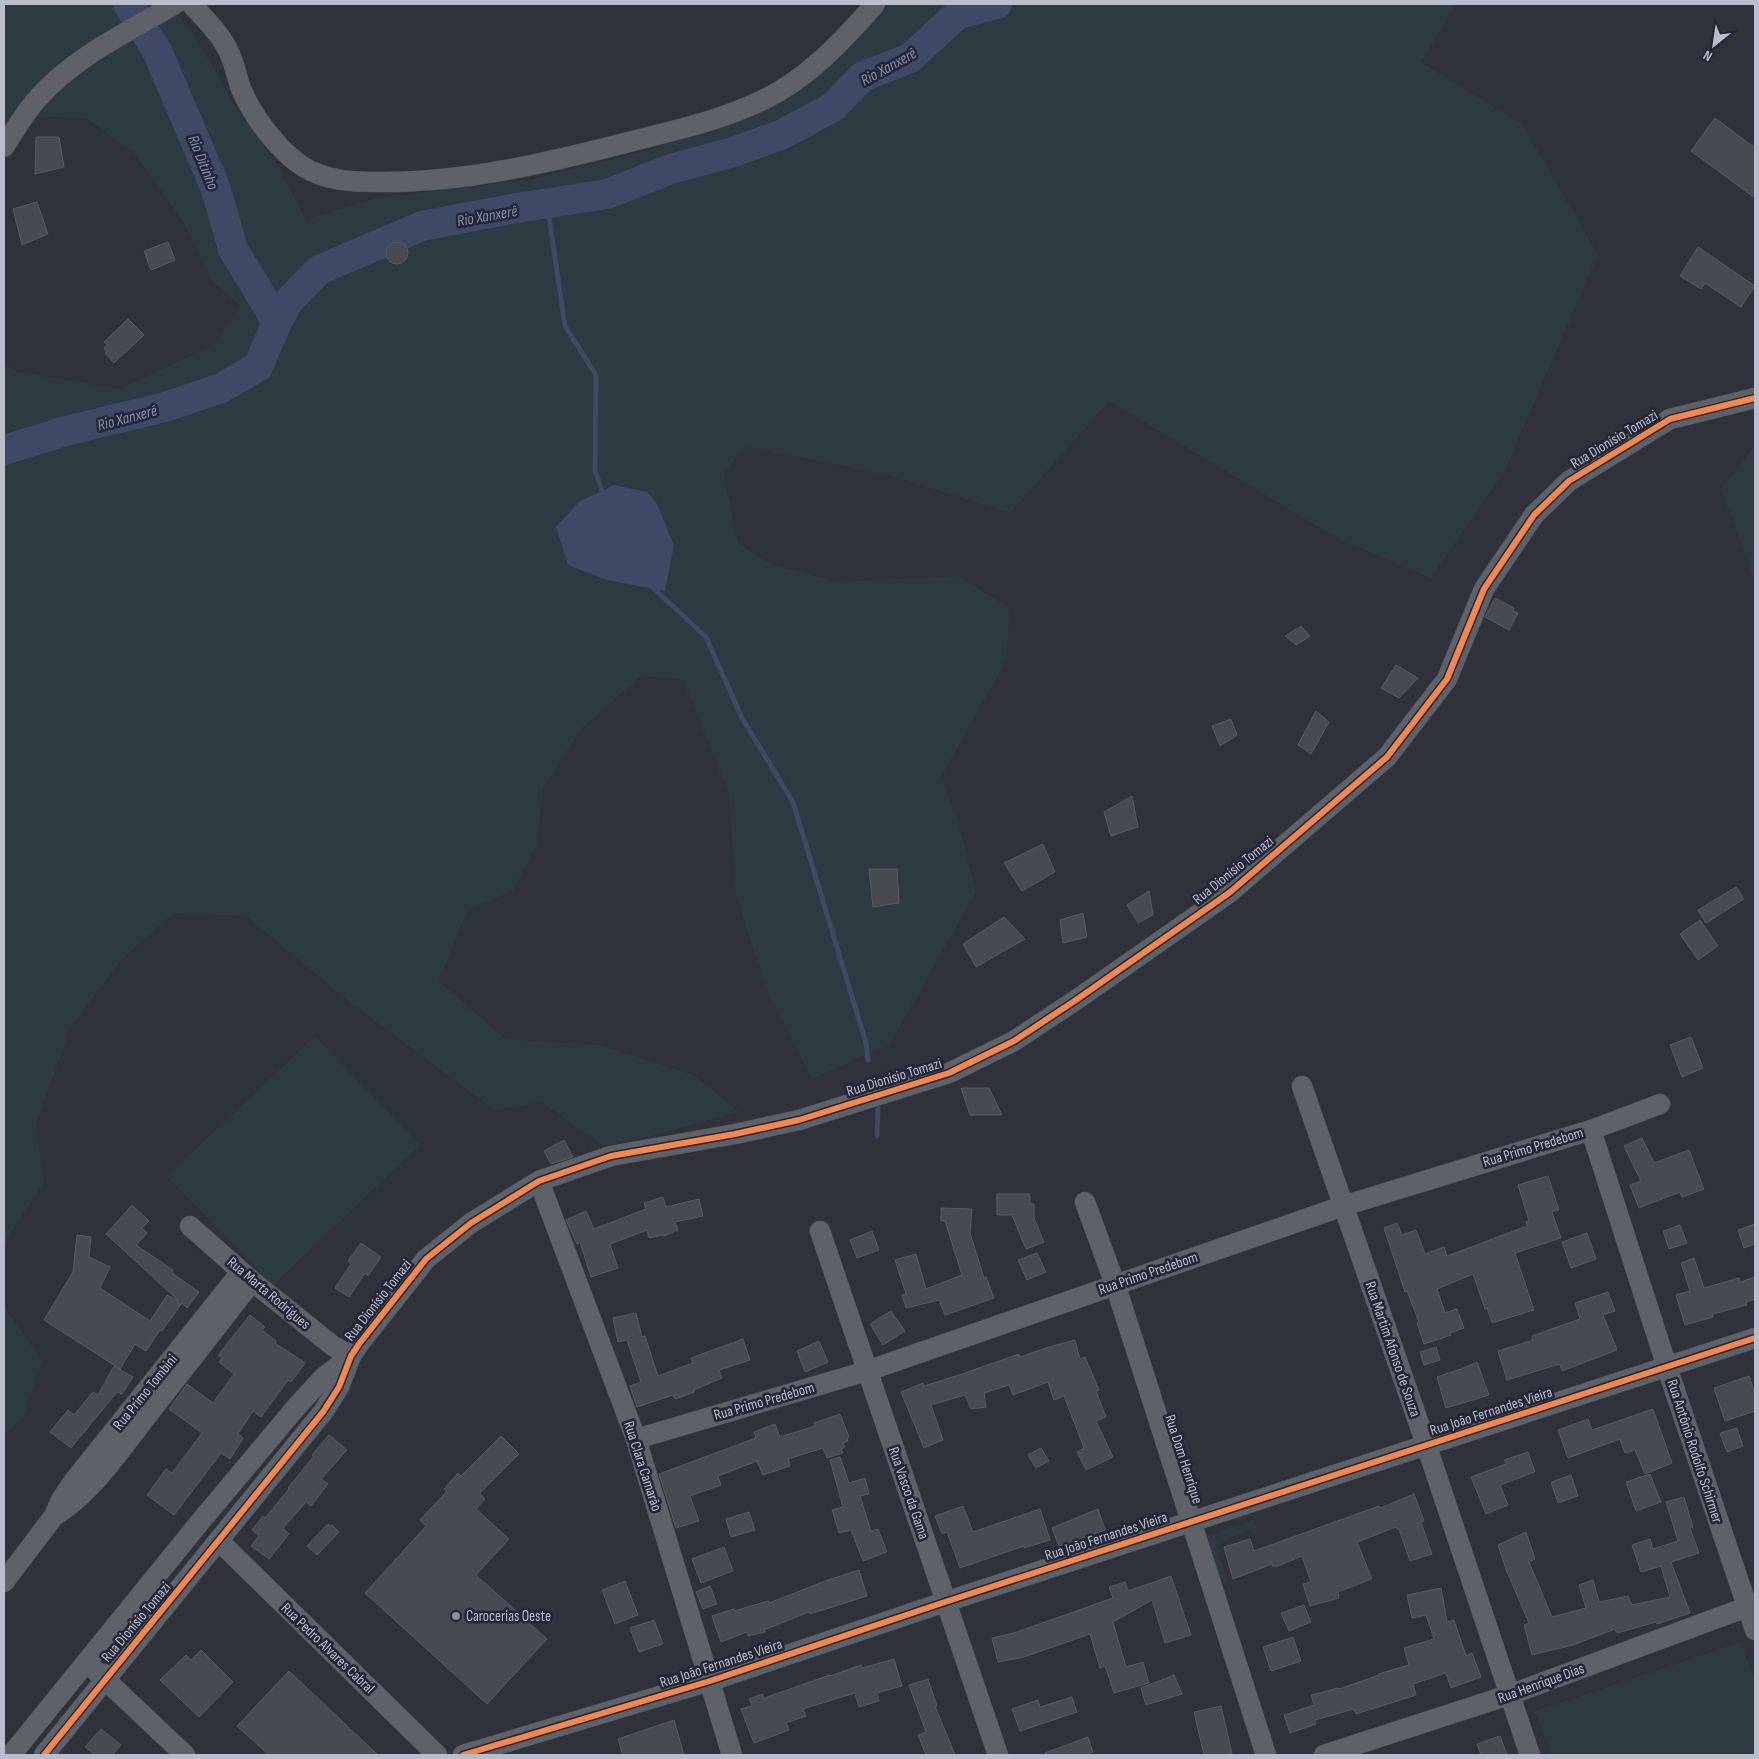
<svg xmlns="http://www.w3.org/2000/svg" width="1759" height="1759" font-family="'Sofia Sans Condensed',sans-serif">
<style>
.green{fill:#2c3a41}
.water{fill:#3f4864}
.lines{fill:none;stroke-linecap:round;stroke-linejoin:round}
.stream{stroke:#3f4864;stroke-width:5}
.river{stroke:#3f4864;stroke-width:30}
.building{fill:#484a52;stroke:#575a63}
.minor-casing{stroke:#4c4f56;stroke-width:21}
.minor{stroke:#5f6169;stroke-width:20}
.cycleway-casing{stroke:#222636;stroke-width:9}
.cycleway{stroke:#f5874c;stroke-width:6}
.poi-dot{fill:#898d99;stroke:#222636;stroke-width:2}
.labels{text-anchor:middle;stroke-width:5;stroke-linejoin:round;paint-order:stroke}
.street-label{font-size:15px;fill:#babecb;stroke:#222636}
.poi-label{font-size:15px;fill:#babecb;stroke:#222636;text-anchor:start}
.water-label{font-size:16px;font-style:italic;fill:#858eaf;stroke:#222636}
</style>
<rect width="100%" height="100%" fill="#2f323b"/>
<g class="green">
<polygon points="4,4 171,4 203,50 237,109 273,157 306,220 375,198 528,180 644,151 743,120 778,102 870,22 885,4 1456,4 1421,62 1523,125 1598,255 1505,470 1431,578 1335,537 1109,401 1010,513 893,476 744,446 724,475 738,543 770,564 838,582 958,576 1010,608 1006,661 941,777 958,820 976,892 890,1044 812,1079 765,988 736,894 729,795 683,680 641,676 582,728 543,788 537,844 513,891 467,910 439,981 505,1039 599,1045 694,1075 739,1112 606,1148 541,1102 494,1110 352,1004 246,916 174,913 123,958 71,1026 36,1125 44,1183 8,1236 4,1253 4,363 17,372 120,389 214,345 240,306 211,280 184,223 134,153 86,118 15,116 4,135"/>
<polygon points="1755,445 1755,582 1721,489"/>
<polygon points="315,1036 420,1145 272,1286 167,1176"/>
<polygon points="4,1306 42,1361 23,1417 4,1435"/>
<polygon points="1255,1519 1257,1535 1250,1530 1216,1544 1228,1583 1221,1585 1205,1537"/>
<polygon points="1741,1642 1755,1683 1755,1755 1551,1755 1535,1711"/>
</g>
<polygon class="water" points="614,485 647,492 656,502 674,545 665,591 607,580 568,565 556,527 580,501"/>
<g class="lines">
<g class="stream">
<polyline points="547,203 565,326 596,375 595,471 604,496"/>
<polyline points="650,585 706,637 742,718 793,802 866,1043 868,1060"/>
<polyline points="877,1136 878,1108"/>
</g>
<g class="river">
<polyline points="128,4 157,51 216,189 233,249 277,322"/>
<polyline points="4,450 66,431 165,407 221,388 258,367 277,322 288,302 319,270 422,226 517,208 607,194 671,169 733,152 781,135 833,107 862,77 910,58 958,14 997,4"/>
</g>
</g>
<g class="building">
<polygon points="1715,118 1755,148 1755,198 1691,151"/>
<polygon points="36,137 59,137 64,167 35,174"/>
<polygon points="37,202 48,234 22,245 13,209"/>
<circle cx="397" cy="253" r="11"/>
<polygon points="168,242 175,260 151,270 144,251"/>
<polygon points="1698,247 1755,286 1741,307 1705,283 1701,289 1680,276"/>
<polygon points="128,319 144,335 114,363 105,353 107,352 104,348 107,345 104,342"/>
<polygon points="1495,598 1514,608 1513,611 1518,613 1509,630 1485,617"/>
<polygon points="1301,626 1310,636 1296,645 1285,636"/>
<polygon points="1396,665 1418,678 1399,698 1381,688"/>
<polygon points="1316,711 1329,722 1311,754 1298,745"/>
<polygon points="1231,719 1237,735 1220,746 1212,726"/>
<polygon points="1132,796 1138,827 1111,836 1104,812"/>
<polygon points="1043,844 1055,872 1022,891 1004,863"/>
<polygon points="869,869 897,869 899,903 873,907"/>
<polygon points="1736,887 1744,899 1706,923 1698,910"/>
<polygon points="1149,891 1153,915 1138,923 1127,905"/>
<polygon points="1083,913 1087,937 1063,943 1060,920"/>
<polygon points="1004,917 1025,939 976,967 963,944"/>
<polygon points="1700,920 1718,946 1698,960 1680,934"/>
<polygon points="1691,1037 1703,1068 1682,1077 1670,1045"/>
<polygon points="961,1088 989,1088 1002,1115 970,1115"/>
<polygon points="1642,1138 1654,1163 1689,1150 1704,1189 1682,1197 1680,1192 1639,1208 1630,1185 1641,1181 1624,1146"/>
<polygon points="564,1140 573,1157 551,1164 544,1151"/>
<polygon points="1548,1176 1559,1210 1552,1212 1561,1238 1515,1253 1534,1310 1492,1323 1487,1308 1485,1309 1473,1274 1437,1289 1445,1313 1457,1309 1464,1328 1450,1333 1451,1335 1424,1344 1417,1323 1419,1322 1407,1291 1405,1292 1384,1228 1397,1223 1402,1235 1416,1230 1425,1254 1444,1247 1447,1256 1527,1226 1526,1222 1529,1221 1518,1185"/>
<polygon points="997,1194 1030,1194 1030,1204 1034,1204 1034,1218 1044,1242 1026,1249 1012,1215 997,1215"/>
<polygon points="663,1197 666,1207 699,1199 703,1216 675,1222 678,1230 664,1236 663,1235 649,1238 647,1230 610,1244 618,1268 591,1277 580,1242 577,1244 566,1220 586,1211 594,1229 646,1209 644,1203"/>
<polygon points="132,1205 149,1221 142,1228 147,1233 136,1245 173,1270 172,1273 199,1292 187,1308 182,1303 162,1331 160,1330 146,1351 135,1344 120,1369 44,1320 73,1272 77,1235 91,1237 89,1257 110,1267 100,1288 150,1321 167,1295 179,1301 106,1234"/>
<polygon points="941,1208 972,1209 970,1233 984,1278 986,1277 994,1298 945,1315 939,1300 906,1308 902,1295 906,1294 895,1260 916,1254 926,1289 962,1275 945,1221 941,1221"/>
<polygon points="1755,1224 1755,1244 1744,1248 1738,1230"/>
<polygon points="1680,1225 1687,1243 1669,1249 1663,1231"/>
<polygon points="872,1231 879,1250 857,1258 850,1240"/>
<polygon points="1587,1233 1596,1259 1571,1268 1562,1242"/>
<polygon points="361,1243 381,1257 368,1276 365,1273 349,1297 335,1288 351,1264 348,1261"/>
<polygon points="1037,1253 1046,1272 1027,1280 1018,1260"/>
<polygon points="1694,1258 1704,1288 1739,1278 1740,1282 1755,1277 1755,1299 1746,1302 1747,1305 1713,1314 1713,1317 1685,1325 1676,1295 1690,1291 1681,1263"/>
<polygon points="1608,1292 1615,1311 1603,1315 1617,1350 1562,1371 1560,1364 1507,1380 1498,1351 1533,1340 1532,1336 1580,1319 1575,1303"/>
<polygon points="891,1311 905,1331 883,1345 870,1324"/>
<polygon points="636,1313 642,1337 645,1336 658,1376 693,1363 691,1358 743,1339 750,1360 719,1370 722,1378 694,1390 695,1392 675,1399 673,1395 637,1407 630,1386 641,1382 627,1340 618,1342 613,1318"/>
<polygon points="250,1315 265,1327 262,1330 276,1341 275,1343 305,1363 291,1382 288,1380 261,1417 253,1411 238,1434 243,1438 230,1459 221,1453 174,1515 147,1495 166,1469 172,1473 202,1433 169,1409 187,1384 213,1403 234,1374 219,1362 222,1358 218,1355"/>
<polygon points="1075,1340 1080,1359 1085,1357 1099,1390 1096,1391 1106,1417 1096,1421 1113,1457 1086,1470 1077,1452 1084,1448 1064,1396 1054,1400 1048,1382 1013,1395 1009,1385 984,1393 986,1407 971,1409 965,1395 931,1405 943,1440 924,1448 901,1392 923,1383 924,1386 959,1375 1019,1354 1020,1357 1049,1347"/>
<polygon points="819,1341 828,1362 805,1372 797,1351"/>
<polygon points="1436,1347 1440,1360 1424,1365 1420,1352"/>
<polygon points="1477,1362 1489,1395 1446,1408 1437,1377 1461,1369"/>
<polygon points="114,1366 133,1377 122,1394 117,1392 71,1448 50,1432 68,1410 74,1415 93,1392 98,1395"/>
<polygon points="1749,1376 1755,1394 1755,1411 1725,1421 1714,1388"/>
<polygon points="1653,1409 1672,1463 1645,1474 1635,1450 1625,1453 1620,1439 1568,1458 1558,1430 1588,1419 1592,1430"/>
<polygon points="840,1414 849,1437 847,1438 848,1441 843,1443 845,1447 841,1449 843,1453 827,1458 823,1448 788,1459 790,1466 763,1475 757,1461 718,1476 721,1485 690,1496 699,1521 676,1528 659,1474 756,1438 754,1432 775,1424 780,1437 815,1426 814,1423"/>
<polygon points="1737,1428 1743,1446 1727,1452 1720,1433"/>
<polygon points="329,1435 347,1450 321,1479 328,1484 311,1506 306,1502 283,1528 289,1534 269,1559 251,1546 259,1536 252,1530 263,1516 265,1518 289,1489 288,1488 314,1456 312,1455"/>
<polygon points="501,1436 519,1454 480,1493 485,1499 476,1509 509,1539 476,1575 547,1639 487,1704 365,1593 426,1526 420,1520 447,1491 444,1489 458,1473 461,1476"/>
<polygon points="1041,1448 1049,1461 1036,1468 1028,1455"/>
<polygon points="1528,1452 1535,1472 1500,1485 1508,1505 1486,1514 1471,1477 1506,1464 1504,1460"/>
<polygon points="840,1457 849,1483 865,1478 869,1494 860,1496 871,1531 878,1529 887,1552 863,1561 851,1530 839,1533 832,1510 843,1507 830,1460"/>
<polygon points="1650,1474 1661,1502 1636,1511 1626,1482"/>
<polygon points="1571,1475 1578,1496 1558,1503 1551,1482"/>
<polygon points="1414,1494 1424,1521 1421,1522 1432,1554 1410,1561 1399,1529 1397,1529 1396,1527 1357,1542 1372,1579 1338,1592 1339,1598 1310,1606 1303,1584 1311,1582 1302,1556 1278,1566 1272,1566 1272,1564 1233,1579 1224,1547 1250,1539 1254,1551 1379,1506 1380,1508"/>
<polygon points="1684,1497 1693,1527 1690,1528 1699,1553 1671,1562 1690,1613 1657,1624 1656,1622 1617,1633 1615,1629 1573,1645 1532,1655 1524,1625 1529,1623 1507,1572 1498,1545 1526,1532 1535,1559 1529,1562 1552,1617 1586,1608 1579,1585 1593,1580 1599,1602 1628,1596 1632,1605 1670,1597 1661,1566 1641,1572 1632,1545 1650,1539 1653,1549 1678,1541 1666,1502"/>
<polygon points="963,1506 973,1532 1040,1509 1050,1540 1024,1548 1024,1546 960,1568 947,1532 942,1534 935,1516"/>
<polygon points="1098,1509 1105,1530 1059,1546 1052,1528"/>
<polygon points="749,1512 755,1530 731,1537 726,1519"/>
<polygon points="327,1525 332,1525 339,1532 317,1555 307,1546"/>
<polygon points="724,1547 733,1571 701,1583 692,1559"/>
<polygon points="859,1570 867,1596 810,1614 809,1612 764,1630 765,1632 748,1636 747,1632 721,1642 712,1616 734,1609 734,1611 768,1601 769,1603 828,1580"/>
<polygon points="1171,1576 1191,1635 1165,1643 1152,1600 1113,1622 1126,1667 1143,1662 1149,1683 1114,1693 1105,1666 1100,1668 1090,1634 1024,1657 998,1662 992,1638 1014,1633 1113,1598 1109,1587 1125,1582 1128,1591"/>
<polygon points="625,1581 638,1615 615,1624 602,1590"/>
<polygon points="710,1586 717,1604 703,1609 696,1592"/>
<polygon points="1441,1588 1447,1622 1454,1620 1466,1656 1472,1653 1481,1677 1451,1688 1446,1673 1413,1684 1416,1695 1356,1714 1354,1709 1315,1720 1316,1724 1290,1733 1284,1715 1314,1705 1311,1695 1338,1688 1339,1689 1379,1675 1378,1674 1409,1665 1404,1648 1434,1639 1426,1615 1412,1618 1407,1595"/>
<polygon points="1304,1605 1311,1622 1289,1631 1281,1613"/>
<polygon points="654,1620 663,1644 639,1652 630,1628"/>
<polygon points="1293,1637 1301,1661 1271,1671 1263,1647"/>
<polygon points="201,1650 233,1682 199,1717 160,1680 186,1655 191,1660"/>
<polygon points="894,1659 902,1686 877,1693 879,1701 859,1707 855,1693 803,1709 806,1716 786,1723 789,1730 754,1743 741,1709 752,1706 749,1699 762,1694 764,1698 830,1675 830,1676 861,1665 862,1668"/>
<polygon points="289,1671 378,1755 269,1755 237,1726"/>
<polygon points="1174,1675 1182,1694 1146,1705 1141,1688"/>
<polygon points="928,1679 937,1706 935,1706 955,1755 926,1755 918,1735 926,1732 909,1685"/>
<polygon points="1072,1697 1077,1712 1020,1731 1012,1709 1038,1700 1040,1707"/>
<polygon points="1221,1706 1232,1753 1222,1755 1204,1755 1194,1712"/>
<polygon points="674,1720 684,1755 623,1755 618,1739"/>
<polygon points="101,1729 121,1745 112,1755 95,1755 85,1747"/>
<polygon points="1500,1736 1507,1755 1481,1755 1477,1744"/>
<polygon points="1088,1737 1093,1752 1084,1755 1045,1755 1045,1753"/>
</g>
<g class="lines">
<defs>
<g id="minor">
<path d="M191,4C205,19 220,33 229,52C235,65 237,79 242,91C254,119 284,158 311,171C334,182 359,182 384,182C468,182 551,162 633,141C676,130 722,120 763,100C807,79 843,41 875,4"/>
<path d="M4,147C15,130 25,112 39,97C76,56 128,32 175,4"/>
<polyline points="1302,1086 1426,1444 1530,1755"/>
<polyline points="1591,1130 1667,1367 1755,1630"/>
<polyline points="539,1181 636,1439 732,1755"/>
<polyline points="1085,1202 1115,1284 1266,1755"/>
<polyline points="190,1226 252,1281 333,1346 351,1356"/>
<polyline points="820,1231 998,1755"/>
<polyline points="636,1439 867,1371 1343,1206 1591,1130 1660,1104"/>
<path d="M56,1515C92,1492 120,1451 146,1417C181,1372 217,1327 252,1281"/>
<polyline points="219,1541 437,1755"/>
<polyline points="4,1582 54,1516 61,1500 73,1482 241,1272"/>
<polyline points="96,1671 185,1755"/>
<polyline points="11,1755 200,1522 298,1405 324,1377 351,1356"/>
<polyline points="44,1755 323,1412 339,1387 351,1356 359,1344 426,1259 471,1223 539,1181 611,1156 735,1134 799,1120 949,1073 1014,1041 1076,1000 1229,893 1387,757 1447,679 1484,589 1534,515 1569,481 1670,419 1755,398"/>
<polyline points="463,1755 710,1681 945,1602 1755,1338"/>
<polyline points="1324,1755 1509,1695 1755,1604"/>
</g>
</defs>
<use href="#minor" class="minor-casing"/>
<use href="#minor" class="minor"/>
<defs>
<g id="cycleway">
<polyline points="44,1755 323,1412 339,1387 351,1356 359,1344 426,1259 471,1223 539,1181 611,1156 735,1134 799,1120 949,1073 1014,1041 1076,1000 1229,893 1387,757 1447,679 1484,589 1534,515 1569,481 1670,419 1755,398"/>
<polyline points="463,1755 710,1681 945,1602 1755,1338"/>
</g>
</defs>
<use href="#cycleway" class="cycleway-casing"/>
<use href="#cycleway" class="cycleway"/>
</g>
<circle class="poi-dot" cx="456" cy="1616" r="5"/>
<g class="labels">
<g class="street-label">
<text transform="translate(1614 439) rotate(-31)" y="5">Rua Dionísio Tomazi</text>
<text transform="translate(1233 870) rotate(-39)" y="5">Rua Dionísio Tomazi</text>
<text transform="translate(894 1077) rotate(-17)" y="5">Rua Dionísio Tomazi</text>
<text transform="translate(1533 1147) rotate(-17)" y="5">Rua Primo Predebom</text>
<text transform="translate(1148 1273) rotate(-19)" y="5">Rua Primo Predebom</text>
<text transform="translate(269 1293) rotate(40)" y="5">Rua Marta Rodrigues</text>
<text transform="translate(378 1300) rotate(-52)" y="5">Rua Dionísio Tomazi</text>
<text transform="translate(1393 1349) rotate(71)" y="5">Rua Martim Afonso de Souza</text>
<text transform="translate(145 1392) rotate(-51)" y="5">Rua Primo Tombini</text>
<text transform="translate(764 1401) rotate(-16)" y="5">Rua Primo Predebom</text>
<text transform="translate(1491 1411) rotate(-18)" y="5">Rua João Fernandes Vieira</text>
<text transform="translate(1695 1451) rotate(72)" y="5">Rua Antônio Rodolfo Schirmer</text>
<text transform="translate(1184 1459) rotate(72)" y="5">Rua Dom Henrique</text>
<text transform="translate(643 1466) rotate(72)" y="5">Rua Clara Camarão</text>
<text transform="translate(909 1493) rotate(71)" y="5">Rua Vasco da Gama</text>
<text transform="translate(1106 1536) rotate(-18)" y="5">Rua João Fernandes Vieira</text>
<text transform="translate(136 1622) rotate(-50)" y="5">Rua Dionísio Tomazi</text>
<text transform="translate(328 1648) rotate(44)" y="5">Rua Pedro Alvares Cabral</text>
<text transform="translate(721 1663) rotate(-18)" y="5">Rua João Fernandes Vieira</text>
<text transform="translate(1541 1683) rotate(-20)" y="5">Rua Henrique Dias</text>
</g>
<g class="poi-label">
<text x="466" y="1621">Carocerias Oeste</text>
</g>
<g class="water-label">
<text transform="translate(888 66) rotate(-29)" y="6">Rio Xanxerê</text>
<text transform="translate(204 162) rotate(68)" y="6">Rio Ditinho</text>
<text transform="translate(487 215) rotate(-10)" y="6">Rio Xanxerê</text>
<text transform="translate(127 417) rotate(-15)" y="6">Rio Xanxerê</text>
</g>
</g>
<rect width="1759" height="1759" fill="none" stroke="#babecb" stroke-width="10"/>
<g transform="translate(1714 45) rotate(210)" stroke="#222636" stroke-width="4" paint-order="stroke">
<path d="M0-4L9 19L0 12L-9 19Z" fill="#babecb"/>
<text y="-8" font-size="14" font-weight="bold" text-anchor="middle" fill="#babecb">N</text>
</g>
</svg>
